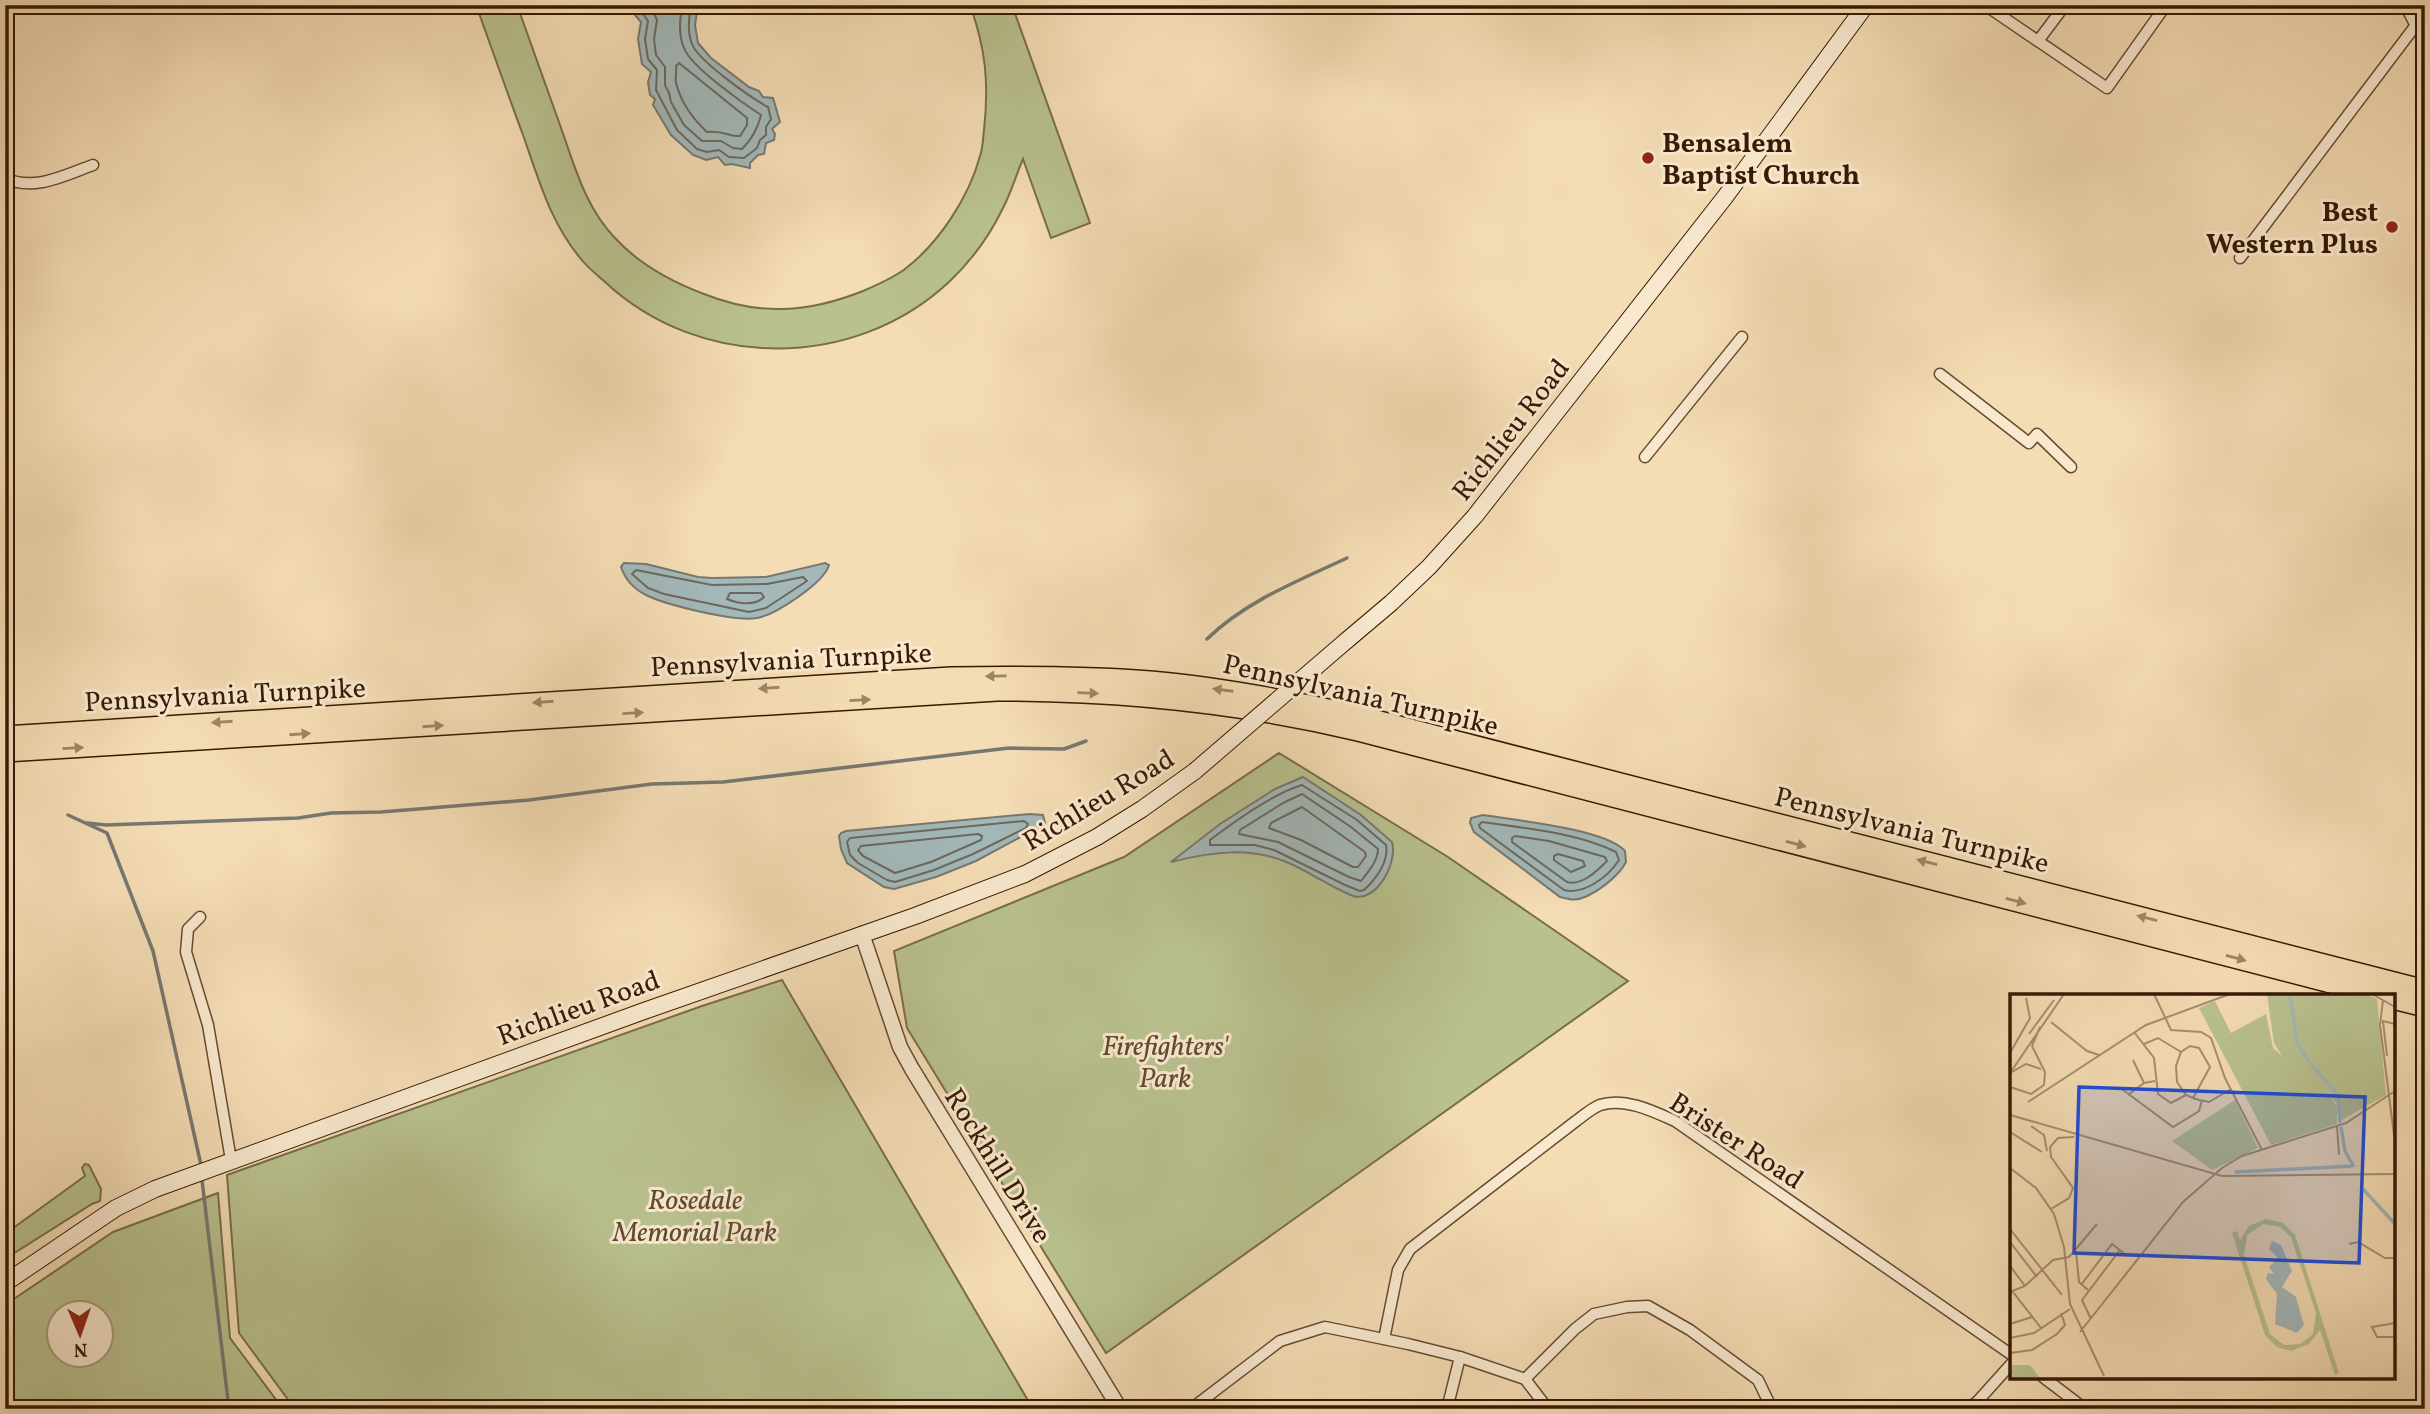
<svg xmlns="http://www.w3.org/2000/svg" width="2430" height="1414" font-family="Vollkorn,serif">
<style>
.green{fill:#b9c18f;stroke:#786d4a;stroke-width:2;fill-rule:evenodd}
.water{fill:#a2b8b9;stroke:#777871;stroke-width:2}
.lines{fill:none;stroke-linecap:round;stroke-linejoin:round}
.shore{stroke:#6c685e;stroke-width:2}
.stream{stroke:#777871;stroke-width:3.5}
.minor-casing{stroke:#664a30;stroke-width:13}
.tertiary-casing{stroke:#664a30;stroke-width:17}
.secondary-casing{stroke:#371904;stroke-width:18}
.motorway-casing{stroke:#371904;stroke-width:22}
.minor{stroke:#f8e8ce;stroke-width:10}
.tertiary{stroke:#f8e8ce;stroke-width:14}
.secondary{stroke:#f8e8ce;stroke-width:16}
.motorway{stroke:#f4dcb4;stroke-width:19}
.secondary-bridge-casing{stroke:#371904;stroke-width:18;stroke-linecap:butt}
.secondary-bridge{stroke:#f8e8ce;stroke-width:16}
.oneway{fill:#9f8465}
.poi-dot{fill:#8f2418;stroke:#f8e8ce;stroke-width:2.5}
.labels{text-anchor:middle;stroke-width:6;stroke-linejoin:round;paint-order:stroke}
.poi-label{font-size:28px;font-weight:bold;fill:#371904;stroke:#f8e8ce;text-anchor:start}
.street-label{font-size:28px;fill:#371904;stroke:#f8e8ce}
.park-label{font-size:28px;font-style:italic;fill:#5e4b2e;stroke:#f8e8ce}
.inset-river{fill:none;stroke:#a2b8b9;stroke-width:3.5}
.inset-road{fill:none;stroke:#a88e6e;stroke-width:2}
.view{fill:#1d4ed8;fill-opacity:0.15;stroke:#1d4ed8;stroke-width:3.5}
.inset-edge{fill:none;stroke:#371904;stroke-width:3.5}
</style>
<rect width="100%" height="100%" fill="#f4dcb4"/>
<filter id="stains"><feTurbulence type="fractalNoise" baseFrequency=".00286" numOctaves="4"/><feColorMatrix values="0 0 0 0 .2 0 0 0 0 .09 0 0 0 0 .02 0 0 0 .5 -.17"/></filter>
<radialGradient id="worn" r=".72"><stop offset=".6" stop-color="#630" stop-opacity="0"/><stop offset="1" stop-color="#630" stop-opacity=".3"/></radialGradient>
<g class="green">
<path d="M476,5H517C531,45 546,85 560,125C574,164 585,207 615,238C638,263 672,282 704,294C759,316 808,313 863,291C877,285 893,278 905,269C939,243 969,197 980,156C983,148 983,138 984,130C989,84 986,49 970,5H1012L1090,223L1051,238L1023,159C1016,175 1011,193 1003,208C990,235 972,260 950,281C855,371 699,371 604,281C596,274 587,267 581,259C550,222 539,180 523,135C507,92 492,49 476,5Z"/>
<polygon points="1279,753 1448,857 1628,981 1106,1353 907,1028 894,951 1124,857"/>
<polygon points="782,980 1033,1409 295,1409 239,1333 227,1175 702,1006"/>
<polygon points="85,1164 89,1165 101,1189 100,1201 92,1204 5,1259 5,1234 85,1176 82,1168"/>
<path d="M218,1193L230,1338L283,1409H5V1305L113,1232ZM102,1312V1354H60V1312Z"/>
</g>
<g class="water">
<polygon points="634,5 698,5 695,25 698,43 711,58 749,87 759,91 763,97 773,98 780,122 772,129 775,134 774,140 766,143 764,154 758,155 750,163 750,168 732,164 725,165 718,157 706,160 693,155 671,135 653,105 655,99 650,95 648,82 651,72 642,64 638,39 641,22 635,15"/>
<path d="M624,563L646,564L698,577L712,578L766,577L825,563L829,565C824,583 775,615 757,618C735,622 666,605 646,595C634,589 625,579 621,567Z"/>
<path d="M1303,777L1361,815L1392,842C1398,862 1377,903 1353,896C1331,887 1311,873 1289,863C1250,846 1211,852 1171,862L1220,824L1275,789Z"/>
<polygon points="1030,814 1043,815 1045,823 1043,825 976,861 936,877 894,889 884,887 847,863 841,849 839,836 841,833 846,831"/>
<path d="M1483,815C1514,820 1606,829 1625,851L1626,862C1619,876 1597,893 1582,898C1575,901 1568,899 1560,897L1474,832L1470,823L1471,818Z"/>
</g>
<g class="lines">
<g class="shore">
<path d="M641,5L642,12L648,21L645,39L648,59L657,70L656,90L677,130L697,149L707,152L719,150L729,157L744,158L757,148L760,140L766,135V127L771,119L768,107C753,99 698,61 692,44C687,31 689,18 691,5"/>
<path d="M650,5L657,20L654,39L656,55L665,67V85L669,93L671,102L684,125L702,141H721L733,148L742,149C752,139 758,128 761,115C744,104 691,67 684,48C678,34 680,20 682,5"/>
<path d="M679,63L747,118V125L740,136C730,137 723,130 707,132C692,118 681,103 676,83C675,79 677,71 676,66Z"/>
<polygon points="636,570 712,585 767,584 803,577 807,581 766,608 749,612 664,594 648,588 632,574"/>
<path d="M730,593H761L764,597C755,606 739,604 727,599Z"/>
<path d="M1302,785L1357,820L1386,845C1389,862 1376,879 1364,890L1360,891L1345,885L1274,850L1255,845H1210V840C1235,821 1272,794 1302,785Z"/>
<path d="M1302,794L1351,827L1378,849C1378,861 1368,872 1361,881L1349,877L1278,842L1239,834L1240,830L1283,803Z"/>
<polygon points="1302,807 1365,852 1366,856 1358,867 1353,867 1301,840 1269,828 1271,823"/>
<polygon points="1024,821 1028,824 1026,828 973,854 934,870 895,882 887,880 858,863 850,855 847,842 850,838"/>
<path d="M1482,822C1524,828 1578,833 1616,852L1619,860C1608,877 1584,895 1564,890L1480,828L1479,825Z"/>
<polygon points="978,834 982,836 981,840 931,862 895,873 863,856 858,850 861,846"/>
<path d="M1515,836L1549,841L1605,857L1607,861C1597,871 1582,886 1567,882L1512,842V838Z"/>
<polygon points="1558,854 1583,861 1585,866 1571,872 1554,860 1554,856"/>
</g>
<g class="stream">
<path d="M1207,639C1246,601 1298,581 1347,558"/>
<polyline points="68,815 107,833 153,951 201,1165"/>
<polyline points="87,823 106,825 298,818 331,813 381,812 529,800 652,784 723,782 1009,748 1064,749 1086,741"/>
<polyline points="202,1180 229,1409"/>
</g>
<defs>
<g id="minor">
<polyline points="1985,5 2107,88 2166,5"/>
<polyline points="2405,5 2416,26"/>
<polyline points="2038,41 2065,5"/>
<path d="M5,178C34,192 65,175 93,165"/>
<polyline points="2240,258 2425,13"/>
<polyline points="1940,374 2029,443 2037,434 2071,467"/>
<polyline points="1645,457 1742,337"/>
<polyline points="200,917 188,929 186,952 208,1025 231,1160"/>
<path d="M1384,1339L1398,1270L1410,1249L1576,1121C1583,1116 1592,1108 1600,1105C1624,1097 1653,1111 1675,1121L2012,1355"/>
<polyline points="2043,1377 2085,1409"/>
<polyline points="1525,1379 1575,1329 1594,1314 1627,1307 1648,1306 1690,1330 1758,1380 1772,1409"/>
<polyline points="1191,1409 1280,1341 1325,1327 1408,1344 1460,1357 1525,1379 1548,1409"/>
<polyline points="1447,1409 1460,1357"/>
<polyline points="1968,1409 1977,1402 2012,1363"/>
</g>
<polyline id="tertiary" points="862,934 900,1047 912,1069 1120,1409"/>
<g id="secondary">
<polyline points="1346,641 1391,603 1429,567 1475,516 1725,197 1866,5"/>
<polyline points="5,1283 116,1208 155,1189 644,1011 915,916 1025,874 1097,837 1142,809 1195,771"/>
</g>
<g id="motorway">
<path d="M5,736L951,677C1018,676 1084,676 1150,681C1219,687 1288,700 1356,715L2425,990"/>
<path d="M5,752L997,691C1119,691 1240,703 1358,731L2381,996"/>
<polyline points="2393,999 2425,1007"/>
</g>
</defs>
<use href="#minor" class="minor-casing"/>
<use href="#tertiary" class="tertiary-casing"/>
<use href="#secondary" class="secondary-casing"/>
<use href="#motorway" class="motorway-casing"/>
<use href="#minor" class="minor"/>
<use href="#tertiary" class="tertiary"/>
<use href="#secondary" class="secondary"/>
<use href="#motorway" class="motorway"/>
<defs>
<polyline id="secondary-bridge" points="1195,771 1346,641"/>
</defs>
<use href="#secondary-bridge" class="secondary-bridge-casing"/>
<use href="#secondary-bridge" class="secondary-bridge"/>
</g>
<defs><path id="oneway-solid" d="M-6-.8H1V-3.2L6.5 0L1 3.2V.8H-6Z" transform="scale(1.75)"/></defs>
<g class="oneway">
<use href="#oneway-solid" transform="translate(996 676) rotate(179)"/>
<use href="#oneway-solid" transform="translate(769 688) rotate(176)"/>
<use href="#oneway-solid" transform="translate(1223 690) rotate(-172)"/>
<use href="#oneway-solid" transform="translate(1088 693) rotate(2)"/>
<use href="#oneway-solid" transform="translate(860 700) rotate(-3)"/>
<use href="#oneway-solid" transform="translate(543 702) rotate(176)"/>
<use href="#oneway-solid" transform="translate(633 713) rotate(-3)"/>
<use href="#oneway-solid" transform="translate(222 722) rotate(176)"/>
<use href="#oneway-solid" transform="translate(433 726) rotate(-4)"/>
<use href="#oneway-solid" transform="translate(300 734) rotate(-4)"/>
<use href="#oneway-solid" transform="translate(73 748) rotate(-3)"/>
<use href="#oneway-solid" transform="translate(1796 844) rotate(15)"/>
<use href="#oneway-solid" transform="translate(1927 862) rotate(-166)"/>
<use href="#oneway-solid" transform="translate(2016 901) rotate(15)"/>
<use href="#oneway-solid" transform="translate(2147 918) rotate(-166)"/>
<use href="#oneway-solid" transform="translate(2236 958) rotate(15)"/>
</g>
<g class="poi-dot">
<circle cx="1648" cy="158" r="7"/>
<circle cx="2392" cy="227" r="7"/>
</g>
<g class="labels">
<g class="poi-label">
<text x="1662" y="152">Bensalem<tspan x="1662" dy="32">Baptist Church</tspan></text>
<text x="2378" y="221" text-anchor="end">Best<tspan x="2378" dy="32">Western Plus</tspan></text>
</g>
<g class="street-label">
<text transform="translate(1510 429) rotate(-52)" y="10">Richlieu Road</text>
<text transform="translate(791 659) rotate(-3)" y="10">Pennsylvania Turnpike</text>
<text transform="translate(225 694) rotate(-3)" y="10">Pennsylvania Turnpike</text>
<text transform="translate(1361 694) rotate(13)" y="10">Pennsylvania Turnpike</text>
<text transform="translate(1098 799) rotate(-31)" y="10">Richlieu Road</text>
<text transform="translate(1912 829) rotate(14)" y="10">Pennsylvania Turnpike</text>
<text transform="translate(578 1007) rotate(-20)" y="10">Richlieu Road</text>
<text transform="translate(1737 1140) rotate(33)" y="10">Brister Road</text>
<text transform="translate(999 1165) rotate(58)" y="10">Rockhill Drive</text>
</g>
<g class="park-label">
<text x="1165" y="1055">Firefighters'<tspan x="1165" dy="32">Park</tspan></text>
<text x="695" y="1209">Rosedale<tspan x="695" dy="32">Memorial Park</tspan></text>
</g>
</g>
<g transform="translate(2010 994)">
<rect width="385" height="385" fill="#f4dcb4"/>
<path d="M257,0H355L367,5L376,101L328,128V111L319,100L327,112V130L261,151L189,14L205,7L221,39L256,20L263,54L272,62L264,49ZM225,106L248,154L202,176L162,147ZM256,225L273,229L285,241L329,379L325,381L310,336L299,350L281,357L267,353L255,341L222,239L227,237L230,246L239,232ZM253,230L270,233L281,243L306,319L303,340L290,350L274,351L260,340L234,261L237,241ZM0,371H20L31,385H0Z" fill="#b9c18f" fill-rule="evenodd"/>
<path d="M262,247L271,251L282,277L272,293L286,303L294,331L287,339L265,330L267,300L256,285L258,279L264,280L259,273L268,264L259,255Z" fill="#a2b8b9"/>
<path class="inset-river" d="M280,0L287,49L299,68M301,70L328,101L330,129M331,133L335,157L344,173M225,178L342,172M353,195L385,230"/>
<path class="inset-road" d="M144,0L161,36L191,38L201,44L215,84L252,156M362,0L385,13M373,6L370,31L385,149M41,28L77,57L89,61M124,38L144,64L148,100L161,109L176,101M19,40L44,6M134,50L148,44L171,58M0,59L20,24L16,4M377,62L373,27L385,30M123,66L134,89M2,78L16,70L31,75M0,79L54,0M0,93L21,100L34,91L35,78L22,52L30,33M109,93L163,133L189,117L192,106M118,101L134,89L145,87M183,104L200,73L189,54L180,52L171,58L166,72L167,88L176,101L183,104L189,106L199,108L221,95M18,108L136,31L220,0M0,121L212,182L385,180M21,132L34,141L37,157M327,132L329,161M0,138L32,158M0,174L26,194L44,220L54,253L60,310L94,382M41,215L59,204L63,194L41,163L40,153L48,144L64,143M0,235L52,301M0,248L27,283M339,250L348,248L375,264H385M66,257L69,288L78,296M0,272L15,292M71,291L102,250L116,261M0,298L15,292L43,266L59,263L87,230M3,298L31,334M81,325L72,306L110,256M385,329L362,333L367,343H385M0,330L22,323M70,338L173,208L212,174L232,162L336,129L385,97M0,344L24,339L60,315M0,359L22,356L47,340L55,331L51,319"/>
<path class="view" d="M69,93L355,103L349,269L64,259Z"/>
<rect width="385" height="385" class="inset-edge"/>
</g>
<rect width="2430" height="1414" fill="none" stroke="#f4dcb4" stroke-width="28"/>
<rect x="7" y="7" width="2416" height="1400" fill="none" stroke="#371904" stroke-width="3.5"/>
<rect x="14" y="14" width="2402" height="1386" fill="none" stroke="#371904" stroke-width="2"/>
<g transform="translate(80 1334) rotate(178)"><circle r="33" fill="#f8e8ce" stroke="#ab957d" stroke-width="2"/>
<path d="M0-5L12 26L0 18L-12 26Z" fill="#8f2418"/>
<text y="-10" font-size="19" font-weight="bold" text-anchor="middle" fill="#371904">N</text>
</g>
<rect width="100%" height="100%" filter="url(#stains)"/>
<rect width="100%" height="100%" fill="url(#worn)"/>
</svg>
